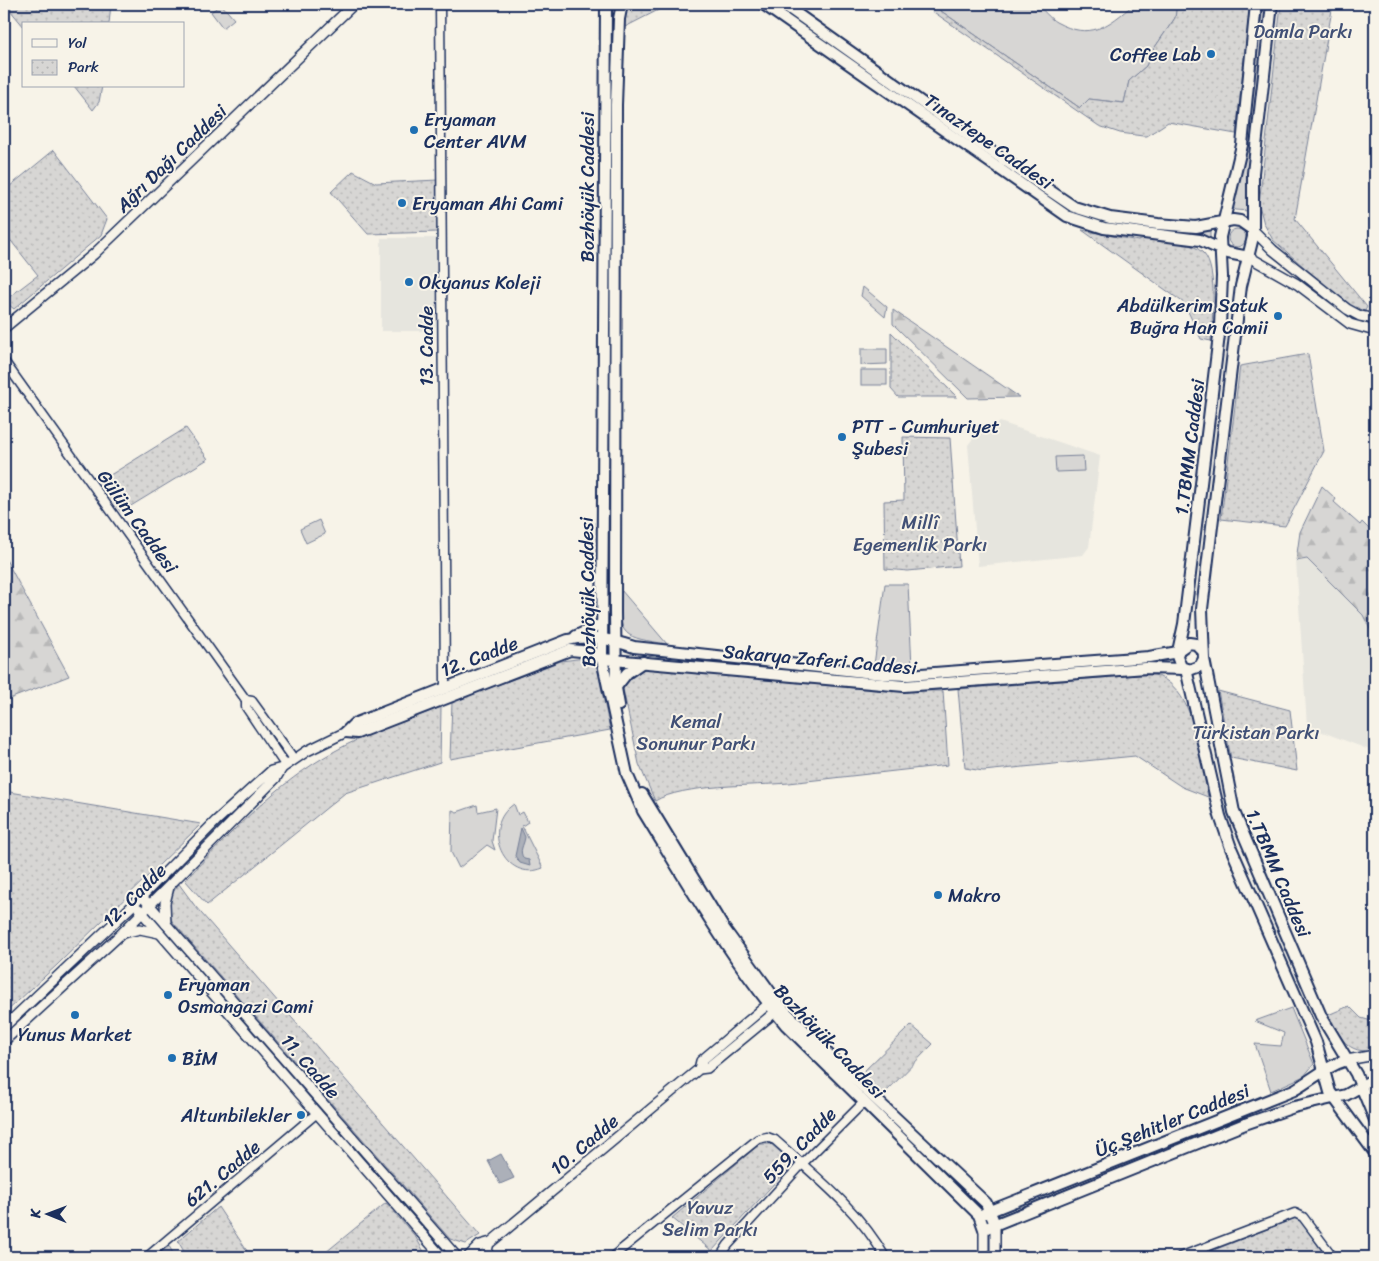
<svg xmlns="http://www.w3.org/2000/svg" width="1379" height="1261" font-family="Sriracha,sans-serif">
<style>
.built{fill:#e6e5de}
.grass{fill:#d7d6d4;stroke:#798299}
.forest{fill:url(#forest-firs);stroke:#798299}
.park{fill:url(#park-dots);stroke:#798299}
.water{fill:#acb0b9;stroke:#727c95}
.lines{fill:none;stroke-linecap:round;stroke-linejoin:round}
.tertiary-casing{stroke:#1b2f5e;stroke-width:11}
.secondary-casing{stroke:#1b2f5e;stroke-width:12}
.primary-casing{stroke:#1b2f5e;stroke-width:14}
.tertiary{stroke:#f7f3e8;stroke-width:8}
.secondary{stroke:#f7f3e8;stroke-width:9}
.primary{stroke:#f7f3e8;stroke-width:10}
.poi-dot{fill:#1f6fb2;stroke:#f7f3e8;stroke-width:2}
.labels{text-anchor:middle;stroke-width:4;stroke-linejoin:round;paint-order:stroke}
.park-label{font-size:19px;fill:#415076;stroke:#f7f3e8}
.poi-label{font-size:19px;fill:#1b2f5e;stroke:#f7f3e8;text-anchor:start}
.street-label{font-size:19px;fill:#1b2f5e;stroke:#f7f3e8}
</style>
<defs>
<pattern id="forest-firs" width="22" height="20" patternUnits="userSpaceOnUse" patternTransform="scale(1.25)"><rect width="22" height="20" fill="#d7d6d4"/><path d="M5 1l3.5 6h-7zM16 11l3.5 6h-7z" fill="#b8b8b8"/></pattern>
<pattern id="park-dots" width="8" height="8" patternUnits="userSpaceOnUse" patternTransform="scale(1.25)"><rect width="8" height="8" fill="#d7d6d4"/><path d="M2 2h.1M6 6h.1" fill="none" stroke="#b8b8b8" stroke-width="1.8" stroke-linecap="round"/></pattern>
</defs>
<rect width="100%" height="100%" fill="#f7f3e8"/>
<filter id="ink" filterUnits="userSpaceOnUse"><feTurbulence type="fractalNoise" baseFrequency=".02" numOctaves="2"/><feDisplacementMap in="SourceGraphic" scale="10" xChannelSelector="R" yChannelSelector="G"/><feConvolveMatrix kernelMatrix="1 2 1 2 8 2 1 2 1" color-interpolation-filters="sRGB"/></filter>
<g filter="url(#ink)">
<g class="built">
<polygon points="381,238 436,238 436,326 431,331 381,331"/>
<polygon points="1000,422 1100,456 1089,547 1083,555 978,566 968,445 977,433 987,433"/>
<polygon points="1307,559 1363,615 1375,639 1375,752 1307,726 1296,561"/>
</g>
<g class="grass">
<polygon points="221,4 234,19 223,28 211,12"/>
<polygon points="771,4 778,4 1067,207 1191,230 1210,230 1210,238 1110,225 1070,213"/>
<path d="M931,4H1036C1043,9 1049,18 1056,22C1091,41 1108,26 1134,4H1177L1175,18L1153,50L1146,66L1129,81L1124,103L1089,99L1080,108Z"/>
<polygon points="1263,4 1268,4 1248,189 1248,211 1236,210 1232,207 1246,154"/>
<circle cx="1237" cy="238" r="9"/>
<polygon points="863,287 887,307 885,317 861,296"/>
<polygon points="861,349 887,349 887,364 861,365"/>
<rect x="861" y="370" width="26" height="15"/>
<polygon points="1083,456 1084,471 1056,472 1055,457"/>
<polygon points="319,520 325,534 306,543 300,529"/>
<polygon points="885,584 908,584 912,667 874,665"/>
<path d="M621,590L667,644C624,637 617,638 621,590Z"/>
<path d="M514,804L518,815L523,812L528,822L522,826L543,868C505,884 479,827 514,804Z"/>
<polygon points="477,805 478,812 496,808 492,841 495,850 487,845 459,868 451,852 452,810 457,812"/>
<polygon points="1291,1008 1314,1064 1304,1076 1271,1091 1255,1044 1281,1046 1284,1033 1255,1021"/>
</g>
<g class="forest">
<polygon points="893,310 1019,397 968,398 893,324"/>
<polygon points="1322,486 1336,499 1334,502 1360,525 1362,522 1369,529 1375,530 1375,639 1363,615 1307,559 1296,561 1300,532"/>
<polygon points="4,556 69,676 4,701"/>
</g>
<g class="park">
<polygon points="13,4 111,4 109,24 24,24 24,27 10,10"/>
<polygon points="628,4 670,4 623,28"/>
<polygon points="922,4 931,4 1080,108 1089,99 1124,103 1129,81 1146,66 1153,50 1175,18 1177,4 1250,4 1236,134 1168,122 1147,136 1143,136 1120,133 1099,126"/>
<polygon points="1281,4 1333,4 1295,219 1367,307 1365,311 1349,306 1273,240 1264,224 1259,205"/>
<polygon points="74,86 102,86 99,102 93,110"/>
<polygon points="54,150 107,219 101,235 14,309 4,301 38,275 4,232 4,191"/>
<polygon points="353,171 376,183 438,180 438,232 368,234 331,192"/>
<path d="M1082,230L1138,241C1150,237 1164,238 1176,242C1186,244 1197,246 1204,254C1218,270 1212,320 1211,341L1201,339L1184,303Z"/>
<polygon points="891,332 957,397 898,397 891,389"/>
<polygon points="1308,354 1324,451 1285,526 1221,519 1240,366"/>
<polygon points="186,428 208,459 121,512 99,482"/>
<polygon points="903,437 950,438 959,566 908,571 885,569 884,501 904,500"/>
<polygon points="585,658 593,661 597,667 610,730 450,759 452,702 561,661"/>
<path d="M642,668L875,690L943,691L948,765C895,771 842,777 789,783C755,786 682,784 655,801L639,764L623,689L628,680Z"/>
<path d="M1139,675C1145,675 1153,674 1158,676C1197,692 1200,761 1208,797L1182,787L1135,756L983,771L965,768L958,689Z"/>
<polygon points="1218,691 1290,710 1297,771 1231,758"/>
<path d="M441,707L440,762L345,793L207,905L185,880C232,832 276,783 335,751C366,733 408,721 441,707Z"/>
<polygon points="4,791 201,824 57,965 4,1014"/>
<path d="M179,884L195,906L480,1235L466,1244L450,1239L172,921C167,907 169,895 179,884Z"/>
<path d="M1349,1006L1361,1018L1375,1022V1050C1346,1055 1341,1037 1328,1015Z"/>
<polygon points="911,1025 933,1044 882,1096 859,1076"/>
<polygon points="760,1144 771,1144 793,1163 712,1251 672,1218"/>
<polygon points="386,1203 415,1236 427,1257 320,1257"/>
<polygon points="218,1207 251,1257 187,1257 178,1241"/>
<polygon points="1298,1217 1326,1257 1196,1257"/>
<polygon points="169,1246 175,1257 155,1257"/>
</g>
<g class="water">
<path d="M521,828L525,837C524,846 518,850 524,859L529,860L530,866L520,863L515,856Z"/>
<polygon points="501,1154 514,1178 500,1184 488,1161"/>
</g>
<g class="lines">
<defs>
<g id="tertiary">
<polyline points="440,4 445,688"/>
<polyline points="4,361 246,700 246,707 285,765"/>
<polyline points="246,700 252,701 294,759"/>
<polyline points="147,1257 317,1113"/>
<path d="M612,1257L758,1139L767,1137L775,1140C814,1175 859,1210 885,1257"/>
<polyline points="720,1257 728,1245 802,1164 864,1102"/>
<polyline points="1180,1257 1295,1213 1303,1217 1333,1257"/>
</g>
<g id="secondary">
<polyline points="1253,230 1273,250 1347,309 1360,316 1375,319"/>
<polyline points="1249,257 1297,284 1350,324 1375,331"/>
<polyline points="4,328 94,254 354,4"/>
<polyline points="282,768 307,751 346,732"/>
<polyline points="146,901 457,1257"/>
<polyline points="139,909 442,1257"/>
<polyline points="166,924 165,903 169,887"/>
<polyline points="123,933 140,929 159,933"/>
<polyline points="4,1027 134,904 216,821 271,771 282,768 276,778 121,934 4,1041"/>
<polyline points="1347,1060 1375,1055"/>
<polyline points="699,1069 701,1061 773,1000"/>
<polyline points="1360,1087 1375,1077"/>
<polyline points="995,1224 995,1257"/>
<polyline points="984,1229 984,1257"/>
<polyline points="468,1257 480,1245 491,1242 699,1069 707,1068 780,1008"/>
<polyline points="482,1257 487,1251 489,1243"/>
</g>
<g id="primary">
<path d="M606,4L602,659L627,774L643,811C688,884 731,959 786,1025L979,1215L984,1229L1245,1124L1294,1107L1346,1095L1360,1087"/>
<polyline points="763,4 1067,216 1104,228 1200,240 1228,253 1249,257"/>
<polyline points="783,4 976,141 1074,207 1110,218 1158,224 1196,227 1233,220 1240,221 1253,230"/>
<polyline points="1272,4 1253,173 1253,237 1241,286 1202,609 1204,659 1234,812 1321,1016 1356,1074 1375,1120"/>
<polyline points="576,636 602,624"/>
<polyline points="1179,650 1189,643 1196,644 1202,650"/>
<polyline points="602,659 904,686 1146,668 1185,669"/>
<polyline points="1204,659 1200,666 1189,670 1181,667 1177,656 1184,624 1220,327 1222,276 1220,237 1242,145 1256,4"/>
<polyline points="1186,669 1220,816 1231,848 1316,1042 1330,1092 1375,1153"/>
<polyline points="616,687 627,673 643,662"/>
<polyline points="619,705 616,688 615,612 616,105 619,19 622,4"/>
<path d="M346,732L354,724L568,640C590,634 613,640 634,647L883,674L908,675L1149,657L1178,652"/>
<polyline points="346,732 357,733 570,650 592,652 602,659"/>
<polyline points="642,794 723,927 781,1007 831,1057 986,1203 995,1224"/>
<path d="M985,1213L1294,1090C1312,1080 1326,1066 1347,1060"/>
</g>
</defs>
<use href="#tertiary" class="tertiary-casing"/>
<use href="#secondary" class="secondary-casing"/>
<use href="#primary" class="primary-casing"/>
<use href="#tertiary" class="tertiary"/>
<use href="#secondary" class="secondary"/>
<use href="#primary" class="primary"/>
</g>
</g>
<g class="poi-dot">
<circle cx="1211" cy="54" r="5"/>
<circle cx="414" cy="130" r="5"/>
<circle cx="402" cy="203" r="5"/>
<circle cx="409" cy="282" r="5"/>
<circle cx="1278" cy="316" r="5"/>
<circle cx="842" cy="437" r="5"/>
<circle cx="938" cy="895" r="5"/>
<circle cx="168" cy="995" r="5"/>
<circle cx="75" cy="1015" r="5"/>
<circle cx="172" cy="1058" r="5"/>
<circle cx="301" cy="1115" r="5"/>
</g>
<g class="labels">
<g class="park-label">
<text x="1303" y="38">Damla Parkı</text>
<text x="920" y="529">Millî<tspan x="920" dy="22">Egemenlik Parkı</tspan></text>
<text x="696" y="728">Kemal<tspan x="696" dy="22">Sonunur Parkı</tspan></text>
<text x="1256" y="739">Türkistan Parkı</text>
<text x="710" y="1214">Yavuz<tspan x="710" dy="22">Selim Parkı</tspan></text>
</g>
<g class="poi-label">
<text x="1201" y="61" text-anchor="end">Coffee Lab</text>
<text x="424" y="126">Eryaman<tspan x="424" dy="22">Center AVM</tspan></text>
<text x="412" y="210">Eryaman Ahi Cami</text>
<text x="419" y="289">Okyanus Koleji</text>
<text x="1268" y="312" text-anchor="end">Abdülkerim Satuk<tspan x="1268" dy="22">Buğra Han Camii</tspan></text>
<text x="852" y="433">PTT - Cumhuriyet<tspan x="852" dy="22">Şubesi</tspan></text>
<text x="948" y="902">Makro</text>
<text x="178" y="991">Eryaman<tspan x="178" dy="22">Osmangazi Cami</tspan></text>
<text x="75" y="1041" text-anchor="middle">Yunus Market</text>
<text x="182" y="1065">BİM</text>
<text x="291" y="1122" text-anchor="end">Altunbilekler</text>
</g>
<g class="street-label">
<text transform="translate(989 141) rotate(35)" y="7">Tınaztepe Caddesi</text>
<text transform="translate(171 158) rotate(-44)" y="7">Ağrı Dağı Caddesi</text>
<text transform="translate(587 187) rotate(-90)" y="7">Bozhöyük Caddesi</text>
<text transform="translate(426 346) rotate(-90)" y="7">13. Cadde</text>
<text transform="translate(1189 447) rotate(-83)" y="7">1.TBMM Caddesi</text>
<text transform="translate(138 521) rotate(54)" y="7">Gülüm Caddesi</text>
<text transform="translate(587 592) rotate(-91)" y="7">Bozhöyük Caddesi</text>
<text transform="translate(479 656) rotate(-21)" y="7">12. Cadde</text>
<text transform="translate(820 659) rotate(5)" y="7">Sakarya Zaferi Caddesi</text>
<text transform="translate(1279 873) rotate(67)" y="7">1.TBMM Caddesi</text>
<text transform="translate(134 895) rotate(-45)" y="7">12. Cadde</text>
<text transform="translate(830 1041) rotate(46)" y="7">Bozhöyük Caddesi</text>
<text transform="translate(311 1066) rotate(49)" y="7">11. Cadde</text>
<text transform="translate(1172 1120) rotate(-22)" y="7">Üç Şehitler Caddesi</text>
<text transform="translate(584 1144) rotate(-40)" y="7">10. Cadde</text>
<text transform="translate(799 1145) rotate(-46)" y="7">559. Cadde</text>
<text transform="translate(222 1173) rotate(-40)" y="7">621. Cadde</text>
</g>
</g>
<rect width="1379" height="1261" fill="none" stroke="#f7f3e8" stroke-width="20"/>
<rect x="10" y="10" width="1359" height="1241" fill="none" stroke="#1b2f5e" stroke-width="2" filter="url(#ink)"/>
<rect x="22" y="22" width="162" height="65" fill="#f7f3e8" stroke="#9fa5b1"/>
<rect x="32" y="39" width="25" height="8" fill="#f7f3e8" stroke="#9fa5b1"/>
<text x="68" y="48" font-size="15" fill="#1b2f5e">Yol</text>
<rect x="32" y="60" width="25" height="15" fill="url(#park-dots)" stroke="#9fa5b1"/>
<text x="68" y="72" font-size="15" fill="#1b2f5e">Park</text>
<g transform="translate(48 1214) rotate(271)" stroke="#f7f3e8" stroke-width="4" paint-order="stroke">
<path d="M0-4L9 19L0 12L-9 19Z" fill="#1b2f5e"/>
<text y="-8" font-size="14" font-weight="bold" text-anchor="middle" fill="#1b2f5e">K</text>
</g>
</svg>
